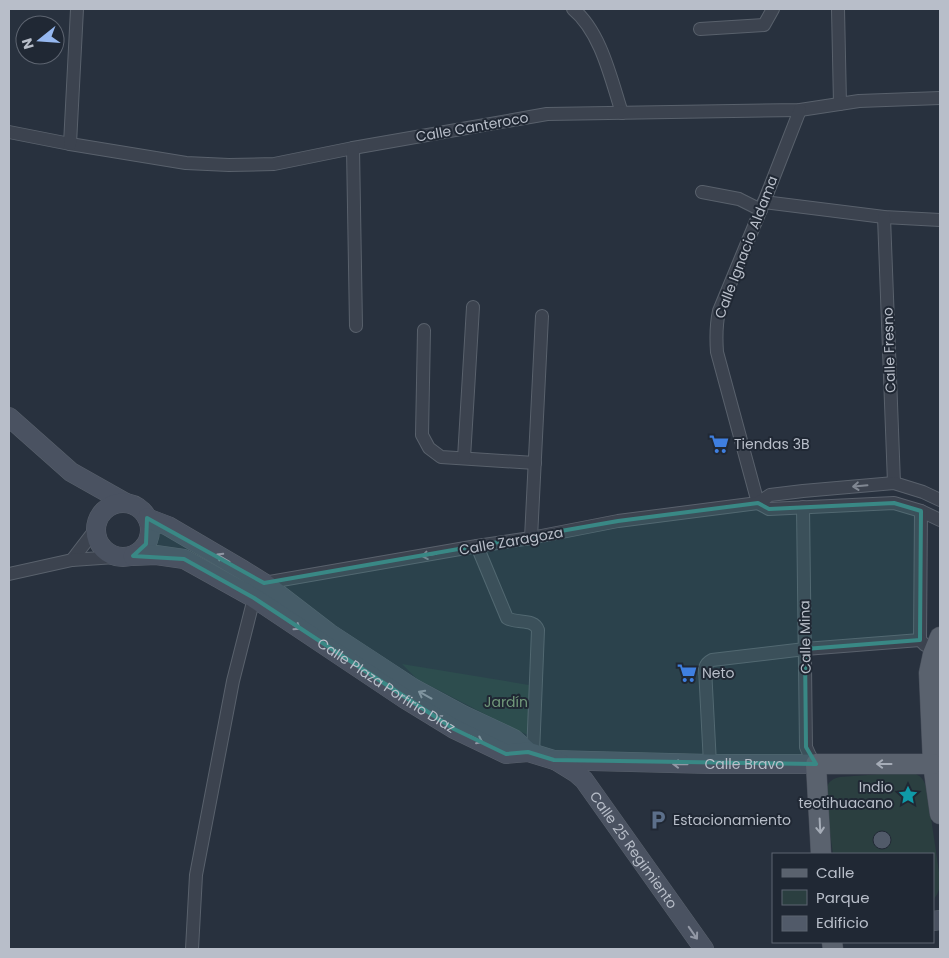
<svg xmlns="http://www.w3.org/2000/svg" width="949" height="958" font-family="Poppins,sans-serif">
<style>
.green{fill:#2b3f40}
.building{fill:#515a69;stroke:#222a36}
.lines{fill:none;stroke-linecap:round;stroke-linejoin:round}
.minor-casing{stroke:#59616c;stroke-width:14}
.secondary-casing{stroke:#59616c;stroke-width:20}
.primary-casing{stroke:#454c58;stroke-width:21}
.minor{stroke:#3c434f;stroke-width:12}
.secondary{stroke:#4a5261;stroke-width:19}
.primary{stroke:#5a626e;stroke-width:20}
.oneway{stroke:#808792}
.oneway2{stroke:#9298a5}
.oneway3{stroke:#a5acb7}
.marked{fill:#398885;fill-opacity:0.2;stroke:#398885;stroke-width:4;stroke-linejoin:round}
.labels{text-anchor:middle;stroke-width:4;stroke-linejoin:round;paint-order:stroke}
.street-label{font-size:14px;fill:#b8bec9;stroke:#202834}
.poi-label{font-size:14px;fill:#b8bec9;stroke:#202834;text-anchor:start}
.park-label{font-size:14px;fill:#71987a;stroke:#202834}
</style>
<rect width="100%" height="100%" fill="#28313e"/>
<g class="green">
<polygon points="402,664 529,685 528,735 508,726 417,679"/>
<path d="M909,772C924,775 926,783 928,797L940,879C940,888 939,893 933,900V854H833L825,799C826,787 827,780 840,777Z"/>
</g>
<circle class="building" cx="882" cy="840" r="9"/>
<g class="lines">
<defs>
<g id="minor">
<path d="M573,9C601,32 611,79 622,113"/>
<polyline points="838,9 840,104"/>
<polyline points="700,29 764,25 773,9"/>
<polyline points="9,132 70,144 186,163 229,165 274,164 353,148 547,114 800,110 859,101 940,98"/>
<polyline points="70,144 77,9"/>
<polyline points="353,148 356,326"/>
<polyline points="702,192 739,199 761,210"/>
<polyline points="764,202 884,217 940,220"/>
<polyline points="884,217 894,483"/>
<polyline points="424,330 422,435 429,448 441,457 535,463"/>
<polyline points="464,458 473,307"/>
<path d="M758,503L717,352C716,338 716,325 719,311L764,202L800,110"/>
<polyline points="758,503 769,509 894,503 921,511 940,520"/>
<polyline points="803,507 806,747 810,756 816,764"/>
<polyline points="921,511 920,640 925,645"/>
<polyline points="531,538 542,316"/>
<path d="M477,546L507,618C517,624 534,618 538,630L533,754"/>
<polyline points="72,560 95,530"/>
<polyline points="9,574 72,560 115,557"/>
<path d="M710,764L705,668C706,664 708,662 712,660L805,649L920,640"/>
<polyline points="192,949 196,875 233,681 254,598 264,583 477,546 531,538 618,521 758,503 770,495 803,491 894,483 923,492 940,500"/>
</g>
<g id="secondary">
<polyline points="9,417 71,472 126,503"/>
<circle cx="123" cy="530" r="27"/>
<polyline points="147,518 168,526 243,570 264,583 329,633 413,688 463,715 514,739 528,752"/>
<path id="s1" d="M133,556L156,555L184,559L254,598L405,699L454,729L506,754L528,752L554,760L591,761L710,764H816"/>
<path id="s2" d="M555,760L576,773L584,780L704,949"/>
<polyline points="933,921 940,920"/>
</g>
<g id="primary">
<polyline points="940,637 933,654 929,673 933,764 940,814"/>
<polyline points="821,854 816,764 933,764"/>
<polyline points="832,942 833,949"/>
</g>
</defs>
<use href="#minor" class="minor-casing"/>
<use href="#secondary" class="secondary-casing"/>
<use href="#primary" class="primary-casing"/>
<use href="#minor" class="minor"/>
<use href="#secondary" class="secondary"/>
<use href="#primary" class="primary"/>
</g>
<defs><path id="oneway-shaft" d="M-6 0H5M1.5-3L5.5 0L1.5 3" fill="none" stroke-width="1.6" stroke-linecap="round" stroke-linejoin="round" transform="scale(1.25)"/></defs>
<g class="oneway">
<use href="#oneway-shaft" transform="translate(860 486) rotate(175)"/>
<use href="#oneway-shaft" transform="translate(429 555) rotate(170)"/>
</g>
<g class="oneway2">
<use href="#oneway-shaft" transform="translate(223 558) rotate(-150)"/>
<use href="#oneway-shaft" transform="translate(294 625) rotate(34)"/>
<use href="#oneway-shaft" transform="translate(425 695) rotate(-151)"/>
<use href="#oneway-shaft" transform="translate(476 739) rotate(26)"/>
<use href="#oneway-shaft" transform="translate(680 764) rotate(-179)"/>
<use href="#oneway-shaft" transform="translate(693 933) rotate(55)"/>
</g>
<g class="oneway3">
<use href="#oneway-shaft" transform="translate(884 764) rotate(-180)"/>
<use href="#oneway-shaft" transform="translate(820 826) rotate(87)"/>
</g>
<path class="marked" d="M758,503L769,509L894,503L921,511L920,640L805,649L806,747L816,764L554,760L528,752L506,754L454,729L254,598L184,559L133,556L146,544L147,518L264,583L618,521Z"/>
<defs>
<symbol id="supermarket-bare" viewBox="-9 -9 18 18"><path d="M-6-5.5h2.5l.6 2H6L4.5 2H-2.5L-4.4-4H-6ZM-1.5 3.2a1.3 1.3 0 1 0 .1 0ZM3 3.2a1.3 1.3 0 1 0 .1 0Z" fill="#3f7fe0" stroke="#202834" stroke-width="2.5" paint-order="stroke"/></symbol>
<symbol id="sight-bare" viewBox="-9 -9 18 18"><path d="M0-6L1.8-2.2L6-1.7L2.9 1.2L3.7 5.4L0 3.3L-3.7 5.4L-2.9 1.2L-6-1.7L-1.8-2.2Z" fill="#0f9aa8" stroke="#202834" stroke-width="2.5" paint-order="stroke"/></symbol>
<symbol id="parking-bare" viewBox="-9 -9 18 18"><path d="M-3.5-5.5H1a3.5 3.5 0 0 1 0 7H-1V5.5H-3.5ZM-1-3.4V-.6H.8a1.4 1.4 0 0 0 0-2.8Z" fill="#5c6f8a" stroke="#202834" stroke-width="2.5" paint-order="stroke"/></symbol>
</defs>
<g fill-rule="evenodd">
<use href="#supermarket-bare" x="705" y="430" width="28" height="28"/>
<use href="#supermarket-bare" x="673" y="659" width="28" height="28"/>
<use href="#sight-bare" x="894" y="781" width="28" height="28"/>
<use href="#parking-bare" x="644" y="806" width="28" height="28"/>
</g>
<g class="labels">
<g class="street-label">
<text transform="translate(472 127) rotate(-10)" y="5">Calle Canteroco</text>
<text transform="translate(746 247) rotate(-69)" y="5">Calle Ignacio Aldama</text>
<text transform="translate(889 350) rotate(-92)" y="5">Calle Fresno</text>
<text transform="translate(511 541) rotate(-10)" y="5">Calle Zaragoza</text>
<text transform="translate(805 637) rotate(-91)" y="5">Calle Mina</text>
<text dy="5" stroke="none"><textPath href="#s1" startOffset="290">Calle Plaza Porfirio Díaz</textPath></text>
<text dy="5" stroke="none"><textPath href="#s1" startOffset="668">Calle Bravo</textPath></text>
<text dy="5" stroke="none"><textPath href="#s2" startOffset="121">Calle 25 Regimiento</textPath></text>
</g>
<g class="poi-label">
<text x="734" y="449">Tiendas 3B</text>
<text x="702" y="678">Neto</text>
<text x="893" y="792" text-anchor="end">Indio<tspan x="893" dy="16">teotihuacano</tspan></text>
<text x="673" y="825">Estacionamiento</text>
</g>
<g class="park-label">
<text x="506" y="707">Jardín</text>
</g>
</g>
<rect width="949" height="958" fill="none" stroke="#b8bec9" stroke-width="20"/>
<rect x="772" y="853" width="162" height="90" fill="#202834" stroke="#5d6470"/>
<rect x="782" y="869" width="25" height="8" fill="#5a626e" stroke="#5d6470"/>
<text x="816" y="878" font-size="15" fill="#b8bec9">Calle</text>
<rect x="782" y="890" width="25" height="15" fill="#2b3f40" stroke="#5d6470"/>
<text x="816" y="903" font-size="15" fill="#b8bec9">Parque</text>
<rect x="782" y="916" width="25" height="15" fill="#515a69" stroke="#5d6470"/>
<text x="816" y="928" font-size="15" fill="#b8bec9">Edificio</text>
<g transform="translate(40 40) rotate(253)"><circle r="24" fill="#202834" stroke="#5d6470"/>
<path d="M0-4L9 19L0 12L-9 19Z" fill="#96b8f0"/>
<text y="-8" font-size="14" font-weight="bold" text-anchor="middle" fill="#b8bec9">N</text>
</g>
</svg>
